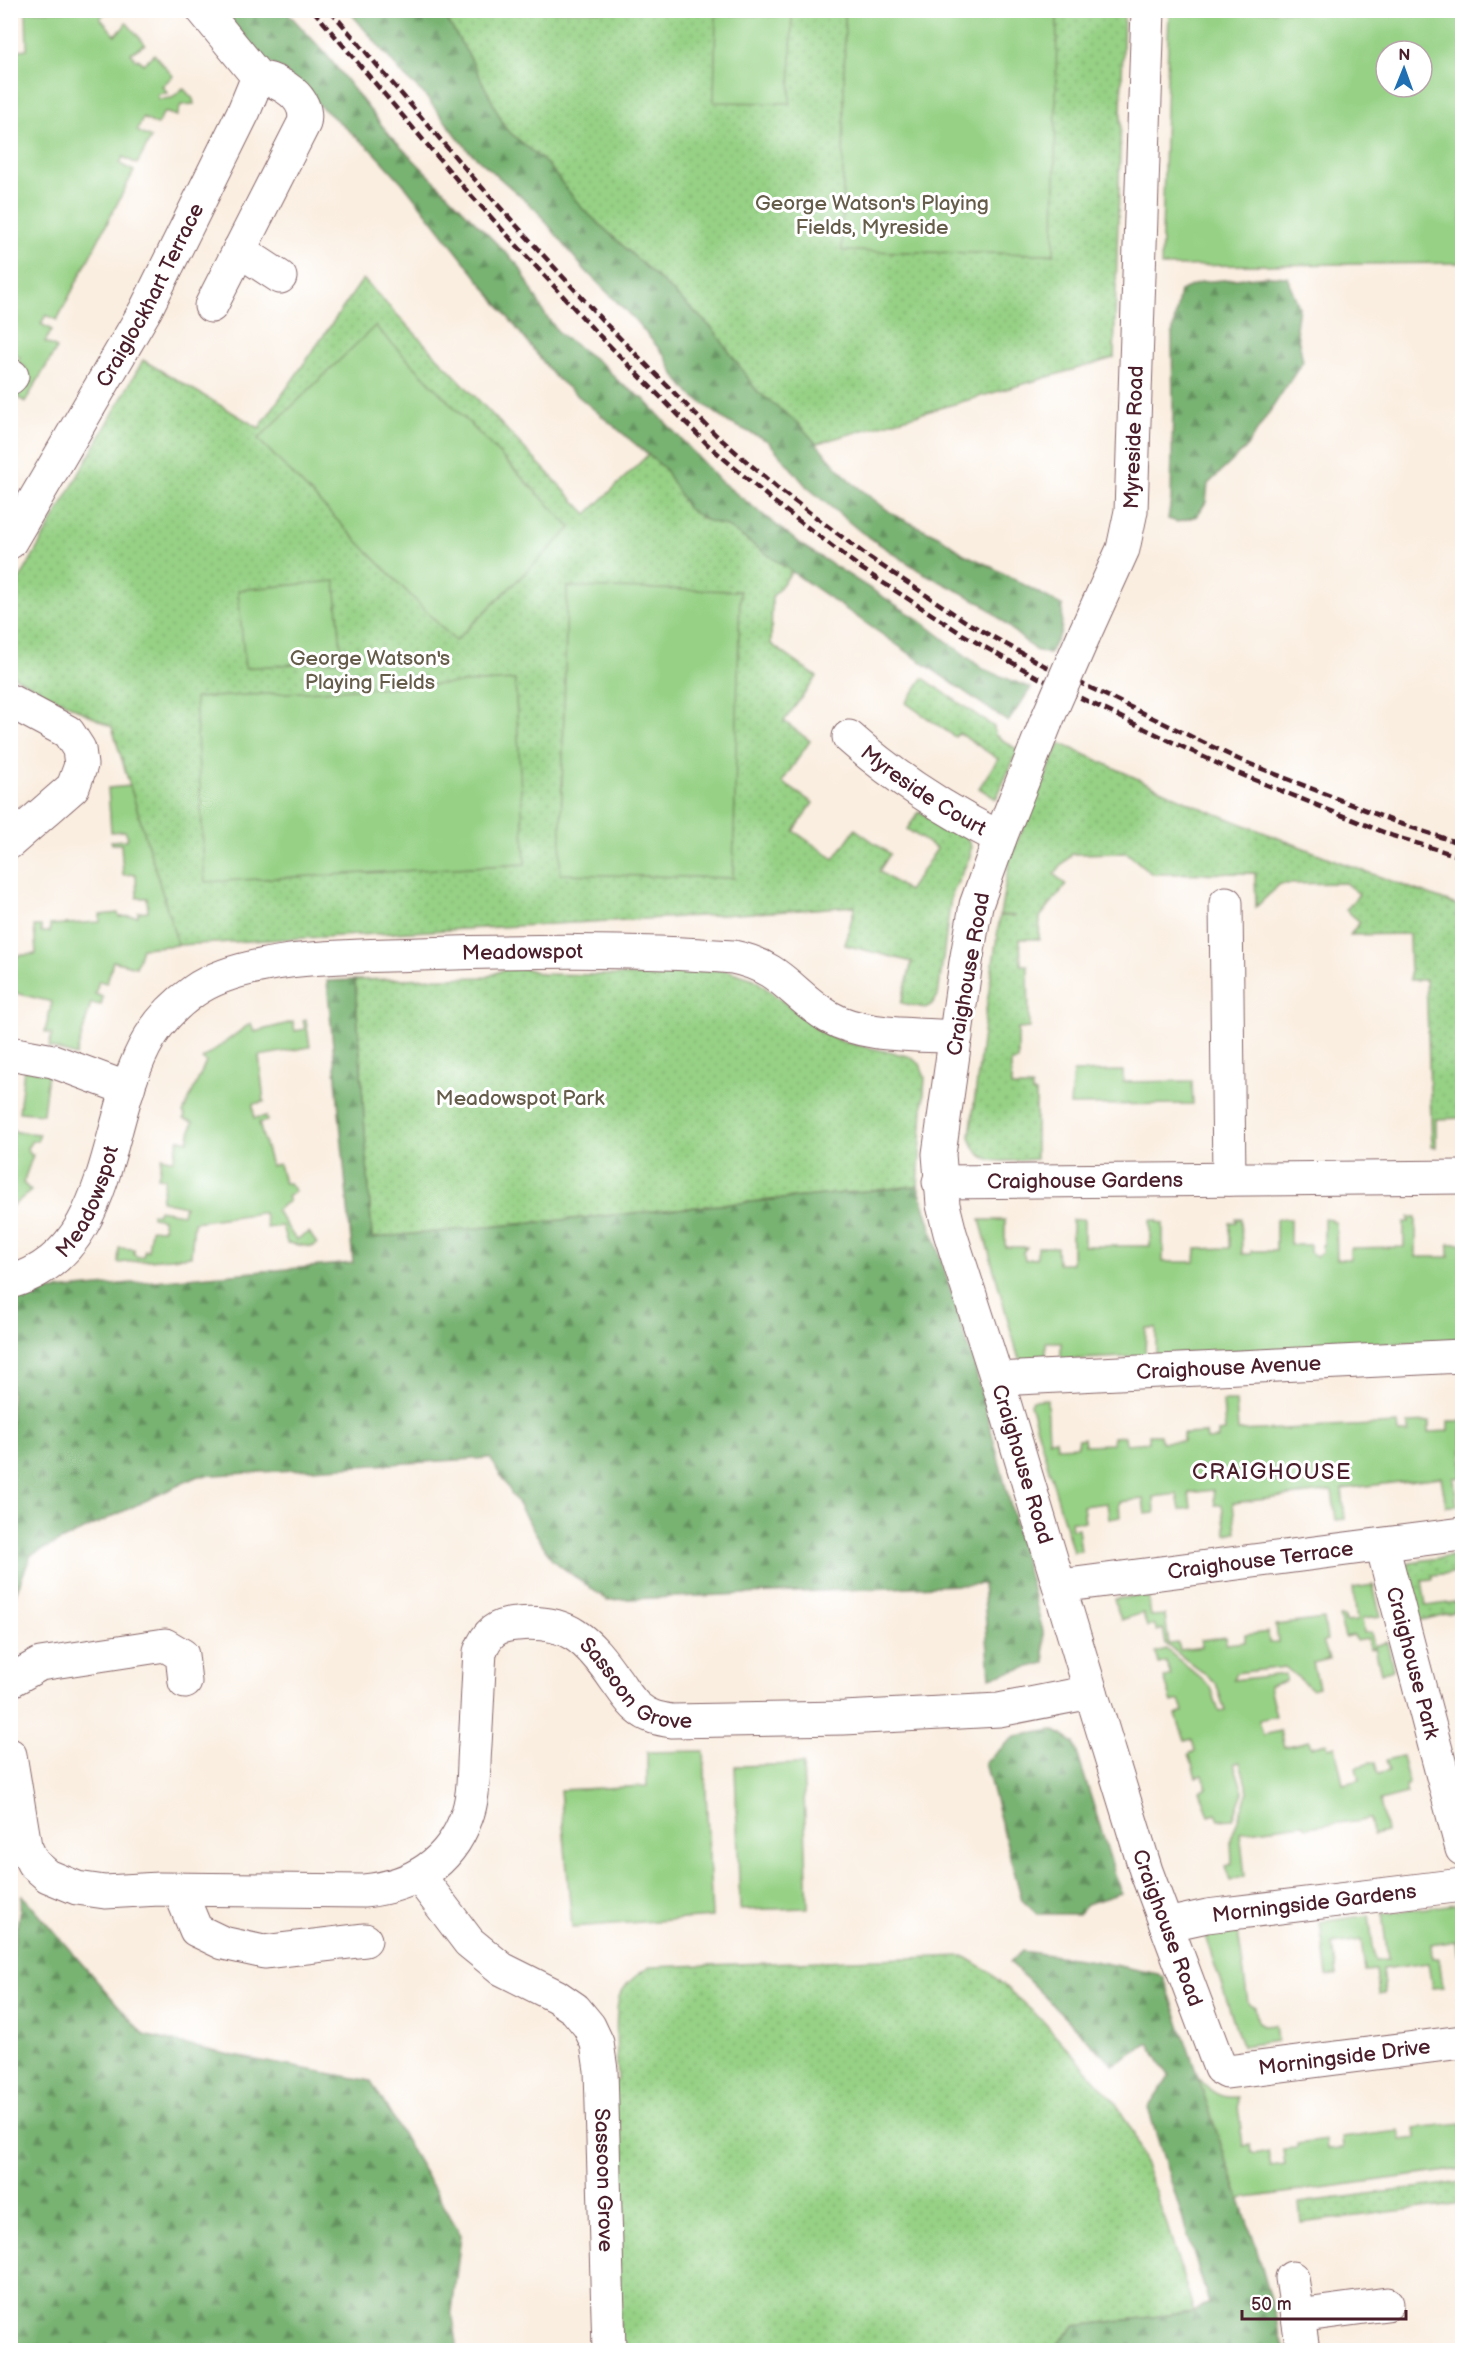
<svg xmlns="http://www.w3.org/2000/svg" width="1473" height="2361" font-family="'Balsamiq Sans',sans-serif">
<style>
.grass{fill:url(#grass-dots);stroke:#707858;stroke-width:1.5}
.forest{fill:url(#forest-firs);stroke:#61694e;stroke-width:1.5}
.garden{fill:#96d185;stroke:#707858;stroke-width:1.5;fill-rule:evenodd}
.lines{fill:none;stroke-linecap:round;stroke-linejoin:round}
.minor-casing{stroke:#88676a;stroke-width:35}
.minor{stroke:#fff;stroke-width:33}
.rail{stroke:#4a1f2b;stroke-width:4.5;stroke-dasharray:9 4.5;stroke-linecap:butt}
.minor-bridge-casing{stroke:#88676a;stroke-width:35;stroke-linecap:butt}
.minor-bridge{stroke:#fff;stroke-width:33}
.labels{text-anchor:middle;stroke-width:6;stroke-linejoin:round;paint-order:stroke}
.park-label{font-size:21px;fill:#655d4a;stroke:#fff}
.street-label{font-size:21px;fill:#4a1f2b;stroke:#fff}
.neighbourhood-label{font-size:22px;letter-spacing:1.5px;fill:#4a1f2b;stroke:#fff}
</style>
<defs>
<pattern id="grass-dots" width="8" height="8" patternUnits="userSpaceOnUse" patternTransform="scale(1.5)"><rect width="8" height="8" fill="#96d185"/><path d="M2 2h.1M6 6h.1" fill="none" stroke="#83b373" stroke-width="1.8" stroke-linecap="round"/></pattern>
<pattern id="forest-firs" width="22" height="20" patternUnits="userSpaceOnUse" patternTransform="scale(1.5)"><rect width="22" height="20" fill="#78b372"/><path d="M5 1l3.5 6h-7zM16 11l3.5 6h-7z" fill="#64915e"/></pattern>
</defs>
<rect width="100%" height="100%" fill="#fff"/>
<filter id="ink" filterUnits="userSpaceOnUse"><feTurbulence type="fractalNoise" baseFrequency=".0167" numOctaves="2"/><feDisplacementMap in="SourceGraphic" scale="12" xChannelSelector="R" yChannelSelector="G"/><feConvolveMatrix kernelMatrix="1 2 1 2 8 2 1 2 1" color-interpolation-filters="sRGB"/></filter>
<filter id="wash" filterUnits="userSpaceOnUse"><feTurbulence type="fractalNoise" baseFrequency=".008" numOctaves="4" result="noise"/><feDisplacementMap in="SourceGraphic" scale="24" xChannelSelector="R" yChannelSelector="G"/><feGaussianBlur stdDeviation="1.35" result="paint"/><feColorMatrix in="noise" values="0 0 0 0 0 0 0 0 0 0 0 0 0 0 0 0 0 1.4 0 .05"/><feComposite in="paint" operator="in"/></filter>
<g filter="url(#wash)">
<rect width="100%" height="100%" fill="#faeee0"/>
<g class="grass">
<polygon points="394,11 1124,11 1114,358 812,445 532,167"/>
<polygon points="363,279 587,514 653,450 796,567 772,597 771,644 817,677 784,721 810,741 782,782 813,803 794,831 834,859 855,829 890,854 879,871 908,891 937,849 907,829 919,812 964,832 971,847 970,856 951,897 938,996 931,1005 925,1008 901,1003 912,962 845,945 855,906 772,912 178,945 112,727 11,675 11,595 143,360 259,428"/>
<polygon points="923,678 994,727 995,735 1018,750 996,799 979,788 998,759 959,733 955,737 906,703"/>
<path d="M1060,743L1199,807L1337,861L1462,907V1118L1436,1119V1147H1432L1426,980H1410L1409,934L1350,935L1360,922L1346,910L1359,894L1345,883L1280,884L1256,907L1255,873L1152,874L1127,853L1072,854L1054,874L1066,885L1040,917L1039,939H1020L1021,965H1028L1029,1028L1018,1029V1061L1011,1062V1087H1032V1093H1036V1159C1008,1160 978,1170 970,1136L985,1017L1000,916H1016L1000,915L1010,858Z"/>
<polygon points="507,968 523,968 542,974 660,976 681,970 726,970 754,979 822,1032 843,1042 908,1056 920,1064 925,1077 918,1186 372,1238 355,980 487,977"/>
<polygon points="1460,1555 1462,1572 1433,1575 1433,1579 1422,1580 1426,1606 1462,1601 1462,1610 1415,1622 1404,1569 1411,1562"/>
<path d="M964,1956L987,1970L1043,2021L1115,2102L1133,2132L1167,2225L1194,2312L1075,2326L1052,2350H619L609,2088L618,2080C617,2065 614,2007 620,1995C626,1982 638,1974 650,1967Z"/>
<polygon points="1462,2182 1462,2203 1301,2223 1299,2203"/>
</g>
<g class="forest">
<polygon points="229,11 286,11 325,53 391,137 519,266 544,313 559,333 603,365 621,384 644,399 719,480 803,546 918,619 983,669 1031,688 1008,722 726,526 705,520 687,508 664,468 554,376 407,188 375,153 299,88 285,71 265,61 234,25"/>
<polygon points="349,11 442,11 471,59 506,129 547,164 582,208 713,329 757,391 798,423 850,481 894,515 942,538 964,554 988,565 1063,606 1061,632 1049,654 1035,650 983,604 920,571 861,532 807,487 768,441 728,422 690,394 675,376 665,356 635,320 583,268 537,211 468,150 423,93 405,77"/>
<polygon points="1268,276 1287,277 1299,307 1296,328 1303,361 1245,449 1208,484 1206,502 1197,516 1177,522 1168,519 1171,499 1173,405 1172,335 1180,291 1201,282"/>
<polygon points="355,980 372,1238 918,1186 975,1368 1043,1631 1045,1663 990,1677 983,1584 607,1600 552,1560 490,1458 198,1476 31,1555 11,1605 11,1294 353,1263 327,981"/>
<polygon points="1054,1730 1074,1743 1121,1893 1087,1904 1078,1914 1037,1914 1022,1900 985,1763 1015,1736"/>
<polygon points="22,1895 144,2035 234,2056 371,2081 461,2235 452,2311 458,2350 11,2350 10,1969"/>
<polygon points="1022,1951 1094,1961 1158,1974 1164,1978 1257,2250 1285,2350 1052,2350 1075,2326 1194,2312 1209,2303 1148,2108 1169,2077 1149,2043 1113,2065 1010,1962"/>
</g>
<g class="garden">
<polygon points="26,11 113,11 109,13 107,11 100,18 115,35 123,28 126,22 145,44 131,53 136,60 138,59 143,64 154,54 173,76 162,86 168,93 158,94 158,99 172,98 183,88 193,99 194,104 181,105 177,116 164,112 157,125 143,118 137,131 151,138 137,164 123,157 120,164 134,171 57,320 46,315 41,324 52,330 45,342 57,348 25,402 11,393 26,368 17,363 20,357 11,353 13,339 10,338 11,51 27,49"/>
<polygon points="845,11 1057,11 1054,254 842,251"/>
<path d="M1169,11H1462V263L1161,266ZM1386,51H1422V87H1386Z"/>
<polygon points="716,15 792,16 790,103 714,102"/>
<polygon points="375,326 571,528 455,641 258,439"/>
<polygon points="335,581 342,660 245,668 238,590"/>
<polygon points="567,587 740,591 733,878 560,874"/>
<polygon points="515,680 525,864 205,882 195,698"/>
<polygon points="130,786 178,945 142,948 136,967 113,961 107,983 99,981 95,994 103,997 101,1005 91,1003 76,1056 49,1047 52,1034 45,1032 52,1002 11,992 10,956 36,954 34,926 41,926 41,932 50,932 50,925 100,922 100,915 118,913 119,917 138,916 138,912 148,911 147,898 137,898 136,874 123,875 121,844 112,844 111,841 126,840 128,837 125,831 111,832 108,788"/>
<polygon points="306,1019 310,1047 259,1056 264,1102 253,1104 254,1118 266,1116 267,1121 259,1123 271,1166 279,1164 284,1183 289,1183 295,1191 287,1197 289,1201 276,1210 296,1240 309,1232 317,1244 312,1247 287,1243 282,1226 267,1228 264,1213 260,1213 194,1222 191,1256 118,1263 119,1248 134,1249 134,1254 138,1257 143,1256 145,1250 148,1251 151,1229 161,1230 164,1227 162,1219 152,1217 152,1213 158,1214 159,1210 183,1214 185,1206 161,1201 165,1178 158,1177 162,1157 173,1160 179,1139 188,1141 193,1122 184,1119 185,1115 183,1113 206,1062 202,1059 251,1023 254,1032 293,1022 295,1031 305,1029 303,1020"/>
<polygon points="24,1069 48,1073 43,1114 19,1112"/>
<polygon points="1123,1071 1123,1082 1192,1081 1193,1104 1070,1105 1073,1072"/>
<polygon points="11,1128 17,1132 40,1134 37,1141 32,1141 27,1148 29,1154 33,1155 23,1183 31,1191 11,1207"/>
<polygon points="1409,1217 1416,1217 1416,1257 1449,1257 1449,1244 1462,1244 1462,1340 1156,1355 1156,1328 1146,1328 1145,1356 1061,1360 1061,1342 1046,1342 1046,1360 1024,1362 1018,1356 980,1220 1005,1220 1005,1247 1027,1247 1023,1252 1025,1260 1037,1258 1037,1247 1057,1247 1058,1264 1072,1264 1072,1220 1084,1219 1084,1246 1150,1246 1150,1220 1157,1220 1157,1222 1163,1223 1163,1262 1195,1262 1196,1249 1230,1248 1230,1223 1236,1222 1236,1219 1241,1219 1242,1254 1251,1254 1251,1251 1276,1251 1276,1219 1290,1219 1290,1245 1310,1245 1310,1252 1316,1256 1322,1252 1322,1245 1324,1244 1324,1218 1332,1219 1332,1222 1336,1222 1337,1259 1350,1259 1350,1248 1404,1247 1404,1222 1409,1222"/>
<polygon points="1047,1399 1049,1440 1056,1439 1057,1447 1078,1446 1078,1439 1084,1438 1085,1445 1113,1444 1113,1437 1125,1436 1126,1444 1149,1442 1149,1435 1160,1435 1161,1442 1183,1441 1183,1434 1206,1433 1207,1440 1218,1439 1218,1432 1225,1431 1223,1401 1236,1401 1238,1431 1398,1424 1399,1433 1408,1433 1408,1423 1429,1422 1429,1432 1449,1431 1449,1421 1462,1421 1462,1477 1454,1478 1457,1506 1446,1506 1441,1477 1342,1489 1345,1519 1336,1520 1332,1491 1233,1503 1236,1532 1226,1534 1222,1505 1215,1505 1213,1490 1189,1493 1191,1508 1180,1510 1177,1494 1154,1497 1155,1513 1145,1514 1143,1499 1119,1502 1120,1517 1109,1519 1107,1503 1083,1506 1085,1522 1071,1521 1072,1529 1078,1528 1081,1551 1073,1552 1030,1404 1032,1400"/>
<polygon points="1373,1585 1381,1617 1362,1619 1364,1633 1371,1632 1374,1646 1387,1642 1393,1669 1381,1673 1375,1648 1370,1649 1367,1639 1356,1641 1354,1635 1345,1637 1339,1617 1344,1617 1345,1622 1357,1621 1353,1588"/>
<polygon points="1148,1595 1151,1616 1165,1615 1169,1644 1178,1643 1180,1650 1202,1647 1201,1640 1225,1637 1226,1644 1245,1642 1245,1635 1268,1632 1269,1643 1278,1642 1276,1625 1324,1619 1327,1640 1323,1641 1329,1659 1313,1663 1319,1687 1312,1689 1285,1667 1236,1673 1233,1680 1285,1674 1286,1681 1269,1686 1276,1716 1259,1720 1263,1735 1280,1731 1284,1747 1309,1741 1311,1747 1326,1743 1328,1748 1335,1746 1343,1784 1359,1780 1356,1767 1375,1762 1378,1774 1389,1771 1386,1760 1402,1756 1409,1785 1405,1786 1407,1794 1380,1801 1386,1832 1373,1835 1370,1819 1306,1827 1303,1824 1240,1832 1245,1876 1230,1881 1225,1866 1232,1864 1231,1839 1248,1791 1240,1762 1234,1763 1243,1792 1233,1819 1219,1820 1216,1814 1209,1816 1200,1790 1207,1788 1203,1775 1196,1777 1189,1754 1195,1751 1192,1739 1185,1741 1176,1715 1183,1712 1179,1700 1172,1702 1164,1678 1171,1675 1166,1662 1159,1664 1156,1652 1166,1649 1211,1687 1219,1712 1225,1711 1216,1683 1166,1644 1163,1629 1157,1631 1154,1625 1147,1627 1143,1613 1121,1620 1114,1599"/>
<polygon points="704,1751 712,1917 572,1927 560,1790 647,1786 647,1752"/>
<polygon points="803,1764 808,1908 740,1910 735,1766"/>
<polygon points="1462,1903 1462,1954 1458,1955 1456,1941 1432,1945 1433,1958 1439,1958 1443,1987 1432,1988 1428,1963 1382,1969 1385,1994 1379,1995 1376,1970 1365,1971 1361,1940 1333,1944 1337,1975 1327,1976 1320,1922 1369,1915 1375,1961 1388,1960 1382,1914"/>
<polygon points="1238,1932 1248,2003 1255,2007 1258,2023 1263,2026 1275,2025 1277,2041 1242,2046 1205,1936"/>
<path d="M1198,2077C1209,2090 1218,2099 1237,2097L1243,2146L1250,2145L1251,2152L1255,2154L1268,2151L1271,2167L1285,2165L1283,2149L1297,2148V2144L1326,2140L1327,2149L1343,2148L1342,2138L1399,2131L1401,2140L1416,2138L1415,2128L1462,2123V2169L1240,2199Z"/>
</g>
</g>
<g filter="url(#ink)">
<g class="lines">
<defs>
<g id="minor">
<polyline points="239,250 280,277"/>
<path d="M211,306L304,123C310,97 280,81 258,77"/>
<polyline points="10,378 12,376"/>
<path id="s1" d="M10,542L146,309L244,111L258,77L203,10"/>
<path id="s2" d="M1084,635L1123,549L1131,511L1148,10"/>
<polyline points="10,701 68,732 79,749 81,765 73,787 10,842"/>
<path id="s3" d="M1046,722L1000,838L976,905L966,962L939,1154L943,1205L950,1233L997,1379L1091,1692L1146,1871L1220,2068L1227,2072L1462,2042"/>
<path id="s4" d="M849,737C894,777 947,811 1000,838"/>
<polyline points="1226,903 1229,1179"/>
<polyline points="10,1053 53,1061 128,1089"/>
<path id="s5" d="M939,1182L1462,1177"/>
<path id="s6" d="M10,1282C117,1252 102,1116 150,1037C161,1019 177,1003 194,991C246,954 356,957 420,954C524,951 629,949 733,957C782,967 791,994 829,1017C863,1037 917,1034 956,1037"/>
<path id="s7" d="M997,1379L1462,1356"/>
<path id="s8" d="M1382,1545L1462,1849"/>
<path id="s9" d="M1060,1586L1462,1534"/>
<polyline points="10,1681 40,1664 165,1645 182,1655 185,1682"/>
<path id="s10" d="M10,1755L25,1846L33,1863L48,1876L77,1888L105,1892L159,1889L364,1891C411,1886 449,1865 466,1818C475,1796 473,1768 475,1745C477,1714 478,1683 480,1652C487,1633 496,1625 517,1624C568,1619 588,1640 615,1679C622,1688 629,1701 638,1708C648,1717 659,1719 672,1721L844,1718L999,1710L1091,1692"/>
<path id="s11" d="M419,1876L469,1942L502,1969L556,1996L575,2009L589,2026L597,2043L601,2070L609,2350"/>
<polyline points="179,1889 196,1930 223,1943 264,1952 365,1940"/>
<path id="s12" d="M1166,1925L1207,1916L1462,1885"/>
<polyline points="1292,2278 1303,2350"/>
<polyline points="1298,2316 1387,2304"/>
</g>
</defs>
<use href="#minor" class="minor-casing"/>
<use href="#minor" class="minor"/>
<g class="rail">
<polyline points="313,10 458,181 594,330 707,444 773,501 862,569 962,634 1039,678 1235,772 1393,836 1462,857"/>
<polyline points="330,10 468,172 603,321 716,435 781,491 870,558 968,623 1045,666 1240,760 1398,823 1462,844"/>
</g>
<defs>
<polyline id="minor-bridge" points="1046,722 1084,635"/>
</defs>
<use href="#minor-bridge" class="minor-bridge-casing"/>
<use href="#minor-bridge" class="minor-bridge"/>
</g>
</g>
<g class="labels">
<g class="park-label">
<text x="872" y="210">George Watson's Playing<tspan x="872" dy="24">Fields, Myreside</tspan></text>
<text x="370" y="665">George Watson's<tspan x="370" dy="24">Playing Fields</tspan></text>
<text x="520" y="1105">Meadowspot Park</text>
</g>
<g class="street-label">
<text dy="7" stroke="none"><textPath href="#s1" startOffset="284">Craiglockhart Terrace</textPath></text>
<text dy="7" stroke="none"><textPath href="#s2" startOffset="207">Myreside Road</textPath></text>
<text dy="7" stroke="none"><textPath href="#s4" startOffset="92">Myreside Court</textPath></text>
<text dy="7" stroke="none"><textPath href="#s6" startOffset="693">Meadowspot</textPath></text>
<text transform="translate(968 974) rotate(-80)" y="7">Craighouse Road</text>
<text dy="7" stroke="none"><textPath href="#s5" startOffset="146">Craighouse Gardens</textPath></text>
<text dy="7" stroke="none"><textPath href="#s6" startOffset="118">Meadowspot</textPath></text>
<text dy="7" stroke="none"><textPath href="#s7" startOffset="232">Craighouse Avenue</textPath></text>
<text dy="7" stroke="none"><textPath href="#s3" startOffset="770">Craighouse Road</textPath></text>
<text dy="7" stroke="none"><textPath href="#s9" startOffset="202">Craighouse Terrace</textPath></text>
<text dy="7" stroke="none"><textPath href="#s8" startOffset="122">Craighouse Park</textPath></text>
<text dy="7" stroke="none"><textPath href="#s10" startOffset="942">Sassoon Grove</textPath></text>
<text dy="7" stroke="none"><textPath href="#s12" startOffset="150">Morningside Gardens</textPath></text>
<text dy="7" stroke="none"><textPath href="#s3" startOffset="1256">Craighouse Road</textPath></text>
<text dy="7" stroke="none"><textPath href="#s3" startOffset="1532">Morningside Drive</textPath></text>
<text dy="7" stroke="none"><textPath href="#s11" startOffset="387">Sassoon Grove</textPath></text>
</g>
<g class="neighbourhood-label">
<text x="1272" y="1479">CRAIGHOUSE</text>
</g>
</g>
<rect width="1473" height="2361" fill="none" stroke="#fff" stroke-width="36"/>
<g transform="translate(1404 69) rotate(1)"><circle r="28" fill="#ffffff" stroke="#b7a5aa" stroke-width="1.5"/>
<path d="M0-4.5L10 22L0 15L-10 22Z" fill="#1f6fb2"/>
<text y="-9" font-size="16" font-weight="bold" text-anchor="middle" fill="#4a1f2b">N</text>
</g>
<path d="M1242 2310v9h164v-9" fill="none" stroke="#4a1f2b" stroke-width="3"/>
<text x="1251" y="2310" font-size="18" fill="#4a1f2b" stroke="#ffffff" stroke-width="4.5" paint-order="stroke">50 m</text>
</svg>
